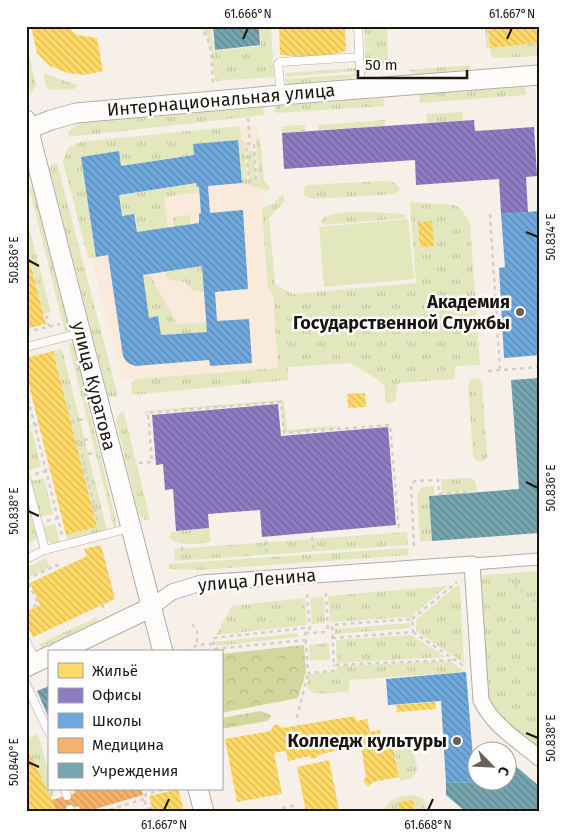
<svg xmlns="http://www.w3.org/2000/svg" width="565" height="838" font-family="'Fira Sans',sans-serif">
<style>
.built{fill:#faeadb}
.grass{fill:url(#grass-tufts)}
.forest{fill:url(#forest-crowns)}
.garden{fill:#e3e7be}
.homes{fill:url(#homes-back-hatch)}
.offices{fill:url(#offices-back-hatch)}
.schools{fill:url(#schools-back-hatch);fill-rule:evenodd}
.health{fill:url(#health-back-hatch)}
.public{fill:url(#public-back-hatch)}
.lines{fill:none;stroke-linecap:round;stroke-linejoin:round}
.service-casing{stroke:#b2aca6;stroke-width:9}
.pedestrian-casing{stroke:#b2aca6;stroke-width:13}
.minor-casing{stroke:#b2aca6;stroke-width:17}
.tertiary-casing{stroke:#b2aca6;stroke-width:21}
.path{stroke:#d2cfcd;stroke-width:2.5;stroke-dasharray:4 4;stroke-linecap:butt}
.service{stroke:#fefdfc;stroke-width:8}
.pedestrian{stroke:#fefdfc;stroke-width:11}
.minor{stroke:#fefdfc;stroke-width:15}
.tertiary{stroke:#fefdfc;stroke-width:19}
.ticks{fill:none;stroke:#1b150f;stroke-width:2}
.poi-dot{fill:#68625b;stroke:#fff;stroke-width:2}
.labels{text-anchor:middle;stroke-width:5;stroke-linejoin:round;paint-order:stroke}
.street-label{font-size:18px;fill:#1b150f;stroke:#fff}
.poi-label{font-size:18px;font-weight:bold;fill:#1b150f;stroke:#fff;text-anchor:end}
.neatline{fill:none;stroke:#1b150f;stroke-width:2}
.ticks-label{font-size:12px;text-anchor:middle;fill:#1b150f}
</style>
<defs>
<pattern id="grass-tufts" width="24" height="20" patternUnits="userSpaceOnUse" patternTransform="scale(1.25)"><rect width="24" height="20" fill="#e3e7be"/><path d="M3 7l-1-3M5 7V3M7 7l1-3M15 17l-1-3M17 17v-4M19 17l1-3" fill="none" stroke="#c2c5a2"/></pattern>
<pattern id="forest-crowns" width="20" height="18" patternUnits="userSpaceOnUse" patternTransform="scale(1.25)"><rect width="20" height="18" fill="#d2d89d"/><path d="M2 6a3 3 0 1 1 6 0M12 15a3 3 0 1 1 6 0" fill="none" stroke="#b4b886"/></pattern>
<pattern id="homes-back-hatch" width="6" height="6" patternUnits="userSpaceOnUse" patternTransform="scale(1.25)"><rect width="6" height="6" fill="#ffd966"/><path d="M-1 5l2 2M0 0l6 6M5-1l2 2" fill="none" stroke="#dab957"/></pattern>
<pattern id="offices-back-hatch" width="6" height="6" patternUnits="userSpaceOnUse" patternTransform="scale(1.25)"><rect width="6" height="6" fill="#8e7cc3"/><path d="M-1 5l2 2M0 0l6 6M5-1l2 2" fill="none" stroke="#73649d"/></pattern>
<pattern id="schools-back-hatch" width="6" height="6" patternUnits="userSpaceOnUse" patternTransform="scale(1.25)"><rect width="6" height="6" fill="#6fa8dc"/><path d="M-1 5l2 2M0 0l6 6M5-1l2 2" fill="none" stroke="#5a88b1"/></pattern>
<pattern id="health-back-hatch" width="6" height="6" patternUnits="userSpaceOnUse" patternTransform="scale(1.25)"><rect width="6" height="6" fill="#f6b26b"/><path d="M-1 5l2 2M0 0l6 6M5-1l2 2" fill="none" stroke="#d2985c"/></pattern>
<pattern id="public-back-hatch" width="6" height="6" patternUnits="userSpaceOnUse" patternTransform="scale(1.25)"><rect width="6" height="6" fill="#76a5af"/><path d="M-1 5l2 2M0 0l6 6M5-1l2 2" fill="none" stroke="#60858d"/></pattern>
</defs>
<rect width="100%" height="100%" fill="#f7f0e9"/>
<polygon class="built" points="258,124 278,368 123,380 66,158 80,142"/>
<g class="grass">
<polygon points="202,26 211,26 214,51 261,46 260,28 271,27 274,77 215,81 210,41"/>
<polygon points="387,26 388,64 366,66 364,27"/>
<polygon points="485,26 488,26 490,48 539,43 539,56 495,58 492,57 490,48 486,48"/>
<polygon points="28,51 36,85 31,93 26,77 26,52"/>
<polygon points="471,65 468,70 416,74 408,70"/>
<polygon points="355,68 356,71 285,77 287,73"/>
<path d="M43,74C53,74 65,83 77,84L75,89L51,90L47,88Z"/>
<polygon points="357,74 352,78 288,84 283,79"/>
<polygon points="525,87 526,95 420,103 419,94"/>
<polygon points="384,98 385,106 277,113 274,111 277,106"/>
<path d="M263,107L264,115L68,137C70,127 76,124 85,123Z"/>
<polygon points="462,112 463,121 427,123 426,114"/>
<polygon points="385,120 385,126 318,130 318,125"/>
<polygon points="305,125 305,131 282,133 281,126"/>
<polygon points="240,126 241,140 244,140 247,181 259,181 256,139 260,139 264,181 270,187 268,191 242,183 238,140 193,144 194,155 121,166 119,151 81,157 96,257 88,258 63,161 68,148 80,142"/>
<polygon points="247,151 254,151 256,180 249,180"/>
<polygon points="57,163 118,396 110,397 108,395 50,170 51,165"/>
<path d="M382,181C391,181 397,181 400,190L394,194L313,199L305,196L303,192L305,187L309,185Z"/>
<polygon points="196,183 197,187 199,187 199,192 164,197 168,228 137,232 134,214 122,216 119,195"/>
<polygon points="33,186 68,326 68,330 65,332 29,187"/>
<path d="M281,195L284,196V202L269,218L275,283C281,290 287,289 292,294L416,283L410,202L455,205L462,210L470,224L480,365L455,366V379L399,383L397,385L396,400L393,403L387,404L385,401V387L377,379L350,363L288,367V380L132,395L131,383L136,379L278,368L273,296L268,288L267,279L262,209C265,205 270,206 274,203C277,200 277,197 281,195Z"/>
<path d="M372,212L402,214L405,215L406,218L323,225L321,222L322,219C337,210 355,212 372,212Z"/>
<polygon points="190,215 191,224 174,227 173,217"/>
<polygon points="26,216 51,312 44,314 26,243"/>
<polygon points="202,266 204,292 193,291 185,282 171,280 166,276 165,272"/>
<polygon points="150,275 177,324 207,322 207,332 161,335 158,317 149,318 143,276"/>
<polygon points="68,342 73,344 117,524 114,528"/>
<polygon points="62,349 107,530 68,540 66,535 97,527 53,351"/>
<polygon points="472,378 479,379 482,384 487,454 487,458 482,462 477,461 473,456 468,385"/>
<polygon points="282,400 284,402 287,430 336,426 341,428 284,433 281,402 148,412 147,416 146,416 145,411"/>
<polygon points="122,412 124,412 150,520 146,521 139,514 116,422 117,417"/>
<polygon points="32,431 41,467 28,470 26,462 26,433"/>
<polygon points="44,478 53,514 40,517 31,481"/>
<polygon points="471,478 475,481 477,491 442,493 441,479"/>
<polygon points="434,486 434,495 429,496 432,541 420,541 417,493 422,487"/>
<polygon points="26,492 38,537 37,539 26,545"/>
<polygon points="55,524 60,542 52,543 46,540 43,527"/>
<path d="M209,528L211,542C198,543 178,548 169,537L171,532Z"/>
<polygon points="407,532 408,545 175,561 174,549"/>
<polygon points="408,548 409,555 202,570 170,569 167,564"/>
<polygon points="46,558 50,567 26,578 26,568"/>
<path d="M539,571V750C521,735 496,720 488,698L479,580L481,576L488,575Z"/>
<polygon points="447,586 411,617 330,622 328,596"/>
<polygon points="456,586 460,586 464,663 416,631 416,620"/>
<polygon points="324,597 325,623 312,624 310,598"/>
<polygon points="305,598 307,625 216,635 232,606"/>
<polygon points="97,617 98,621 41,648 39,644"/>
<polygon points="410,623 410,628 335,634 335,629"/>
<polygon points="297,633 298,637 216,646 215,642"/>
<polygon points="411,635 446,657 337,663 336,640"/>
<polygon points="329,643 330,659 310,661 309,645"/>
<path d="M451,661L465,672L349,680V691C341,692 314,697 309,690C306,686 308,679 309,674L336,672L337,666Z"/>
<polygon points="38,734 49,773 49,789 53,789 54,792 51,798 26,745 26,739"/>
<polygon points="393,739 404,739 413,751 418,771 411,779 400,781"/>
<path d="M419,796L425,801L426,812H415L413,800L398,802L399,812H383C388,796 404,795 419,796Z"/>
</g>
<g class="forest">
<polygon points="304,645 306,672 298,698 221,713 221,654"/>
<polygon points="260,711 271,715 271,717 267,721 221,729 221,718"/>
</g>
<polygon class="garden" points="408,219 414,279 324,287 319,227"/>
<g class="homes">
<polygon points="31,26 67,26 77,35 97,38 103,71 84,75 68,73 50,66 37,53"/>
<polygon points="279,26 345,26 346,51 327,56 303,57 280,55"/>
<polygon points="488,26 539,26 539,43 490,48"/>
<polygon points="432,221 434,246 420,247 418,222"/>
<polygon points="26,246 46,324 26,329"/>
<polygon points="53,351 97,527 66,535 26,373 26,358"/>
<polygon points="365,393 366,407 348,408 347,394"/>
<polygon points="101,545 115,599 33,637 26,623 26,612 40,605 30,583 87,556 84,549"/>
<polygon points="435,702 436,709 397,712 396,705"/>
<polygon points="355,716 356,721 367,719 370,732 380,730 382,742 392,740 399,777 373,782 368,787 363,781 366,777 361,746 351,747 351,750 345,751 344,749 318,755 318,757 311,759 310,756 288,761 286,751 274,753 282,794 237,802 225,739 271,731 273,726 277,724 282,728"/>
<polygon points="26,745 51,798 57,812 26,812"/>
<polygon points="329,760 339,810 306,812 297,767"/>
<polygon points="178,789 184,812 153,812 149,796"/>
<polygon points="413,800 415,812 399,812 398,802"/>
</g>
<g class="offices">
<polygon points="474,120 475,131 534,127 537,176 526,177 528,212 501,214 499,179 416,185 415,160 284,169 282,133"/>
<polygon points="278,404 281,436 388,427 396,525 262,537 260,510 208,514 209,528 176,531 173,489 165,490 163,464 156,465 152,415"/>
</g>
<g class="schools">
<path d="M238,140L242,183L208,186L210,213L243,210L248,289L215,292L217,321L249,319L252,363L210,366L209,360L135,366L130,364L126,361L123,356L108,255L96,257L81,157L119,151L121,166L194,155L193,144ZM196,183L197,187H199L201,213L199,214V223L137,232L134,214L122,216L119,195ZM202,266L207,332L161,335L158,316L149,318L143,275Z"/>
<polygon points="539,211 539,355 504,358 499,268 505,267 501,214"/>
<polygon points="466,672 475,782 446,783 441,701 388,705 386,679"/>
</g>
<polygon class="health" points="74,789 142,789 143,795 85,812 81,812 79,806 57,812 52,800 75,793"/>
<g class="public">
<polygon points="213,26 259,26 260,45 215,50"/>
<polygon points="539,378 539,533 432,541 429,496 519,489 511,380"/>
<polygon points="49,686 49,718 37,691"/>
<polygon points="511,762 539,786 539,812 466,812 446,795 446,783 475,782 475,776 478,776 478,780 508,780 508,766"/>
</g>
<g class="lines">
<defs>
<g id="service">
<polyline points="358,26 361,89"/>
<polyline points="281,94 278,64 280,62 359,57"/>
<polyline points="26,347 80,333"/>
<polyline points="26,478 45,550"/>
<polyline points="26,559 45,550 130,528"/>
<polyline points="26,641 36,662"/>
<polyline points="26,684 49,733"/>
<polyline points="65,789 67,796"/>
<polyline points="70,809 71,812"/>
</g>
<polyline id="pedestrian" points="472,564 539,559"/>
<path id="minor" d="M152,607L172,592L201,583L472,564L481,700C492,725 519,741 539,758"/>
<g id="tertiary">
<polyline points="26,120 163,652"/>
<polyline points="26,130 51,120 76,113 281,95 539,75"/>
<polyline points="58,652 152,607"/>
<polyline points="26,667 49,656"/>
<polyline points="198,789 204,812"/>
</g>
</defs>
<use href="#service" class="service-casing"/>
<use href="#pedestrian" class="pedestrian-casing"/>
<use href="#minor" class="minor-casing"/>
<use href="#tertiary" class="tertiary-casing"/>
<g class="path">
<path d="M198,26C214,38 211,65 213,83"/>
<polyline points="248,118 250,144"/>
<polygon points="246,144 254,144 256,180 249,180"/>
<polyline points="490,214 500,370"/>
<polyline points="45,317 47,317 49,327"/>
<polyline points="26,332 60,324"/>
<polyline points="488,371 539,367"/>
<polyline points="26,379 28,378"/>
<polyline points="26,391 62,535"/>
<polyline points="71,422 84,419"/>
<polyline points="26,428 39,424"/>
<polyline points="76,442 89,439"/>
<polyline points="92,453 82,456 98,521"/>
<polyline points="139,463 152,462 148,413 281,402 284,433 390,425 399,531"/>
<polyline points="35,474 50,470"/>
<polyline points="439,494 469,492"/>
<polyline points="47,521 62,517"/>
<polyline points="312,537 314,553"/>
<polyline points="266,541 267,556"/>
<polyline points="414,546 411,485 415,481 438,480 439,495"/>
<polyline points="182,547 183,562"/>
<polyline points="508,579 539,605"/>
<polyline points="326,593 328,632"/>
<polyline points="307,594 310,633"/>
<polyline points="102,604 105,612"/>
<polyline points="539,608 535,613 539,616"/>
<polyline points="26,610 38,604 27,579 57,565 60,570"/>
<polyline points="412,619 457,582"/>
<polyline points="192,624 197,630 197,645"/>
<polyline points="413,632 464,666"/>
<polyline points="305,633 329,632"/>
<polyline points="332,638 413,632 412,619 332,625 334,665 454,660"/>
<polyline points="306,640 214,649 213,638 305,628 308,673 334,671 334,665"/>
<polyline points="187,652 197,645 213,644"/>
<polyline points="297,718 308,673"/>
<polyline points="282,808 293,806 294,812"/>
<polyline points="102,812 144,799"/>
<polyline points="141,812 152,808"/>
<polyline points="148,812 144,799 146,794 165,789"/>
</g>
<use href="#service" class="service"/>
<use href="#pedestrian" class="pedestrian"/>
<use href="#minor" class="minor"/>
<use href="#tertiary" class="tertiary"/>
</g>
<path class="ticks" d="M243,39L248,28M507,39L512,28M526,232L538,237M28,260L39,266M526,482L538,488M28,511L39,516M526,733L538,738M28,762L39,767M164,810L169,799M428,810L433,799"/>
<g class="poi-dot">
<circle cx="520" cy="312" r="5"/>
<circle cx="457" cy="741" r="5"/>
</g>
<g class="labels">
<g class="street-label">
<text transform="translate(221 100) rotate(-5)" y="6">Интернациональная улица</text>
<text transform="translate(94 386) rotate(76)" y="6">улица Куратова</text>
<text transform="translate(257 580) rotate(-5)" y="6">улица Ленина</text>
</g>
<g class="poi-label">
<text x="510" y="308">Академия<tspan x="510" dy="21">Государственной Службы</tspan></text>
<text x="447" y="747">Колледж культуры</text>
</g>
</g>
<rect width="565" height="838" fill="none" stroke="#ffffff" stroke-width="55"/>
<rect x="48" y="650" width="175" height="140" fill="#ffffff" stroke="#a4a19f"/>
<rect x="58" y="663" width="25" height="15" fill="#ffd966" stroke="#a4a19f"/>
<text x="92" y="676" font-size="15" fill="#1b150f">Жильё</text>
<rect x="58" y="688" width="25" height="15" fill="#8e7cc3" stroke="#a4a19f"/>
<text x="92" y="700" font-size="15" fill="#1b150f">Офисы</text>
<rect x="58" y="713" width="25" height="15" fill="#6fa8dc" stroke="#a4a19f"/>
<text x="92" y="726" font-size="15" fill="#1b150f">Школы</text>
<rect x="58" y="738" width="25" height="15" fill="#f6b26b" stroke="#a4a19f"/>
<text x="92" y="750" font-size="15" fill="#1b150f">Медицина</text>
<rect x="58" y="763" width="25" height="15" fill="#76a5af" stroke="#a4a19f"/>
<text x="92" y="776" font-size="15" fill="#1b150f">Учреждения</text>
<g transform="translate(492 766) rotate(114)"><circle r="24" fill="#ffffff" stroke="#a4a19f"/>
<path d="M0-4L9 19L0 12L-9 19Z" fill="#68625b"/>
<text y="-8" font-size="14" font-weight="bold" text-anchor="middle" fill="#1b150f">С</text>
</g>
<path d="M358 70v8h109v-8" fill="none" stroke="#1b150f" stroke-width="2.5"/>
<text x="365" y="70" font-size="15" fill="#1b150f" stroke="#ffffff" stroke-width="4" paint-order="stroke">50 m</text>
<rect x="28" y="28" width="510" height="782" class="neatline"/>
<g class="ticks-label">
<text x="248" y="18">61.666°N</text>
<text x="512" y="18">61.667°N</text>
<text transform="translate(551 237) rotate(-90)" y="4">50.834°E</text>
<text transform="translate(14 260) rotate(-90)" y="4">50.836°E</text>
<text transform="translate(551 488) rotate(-90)" y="4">50.836°E</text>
<text transform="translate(14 511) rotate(-90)" y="4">50.838°E</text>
<text transform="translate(551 738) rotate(-90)" y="4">50.838°E</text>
<text transform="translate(14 762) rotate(-90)" y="4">50.840°E</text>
<text x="164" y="829">61.667°N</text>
<text x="428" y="829">61.668°N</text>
</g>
</svg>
